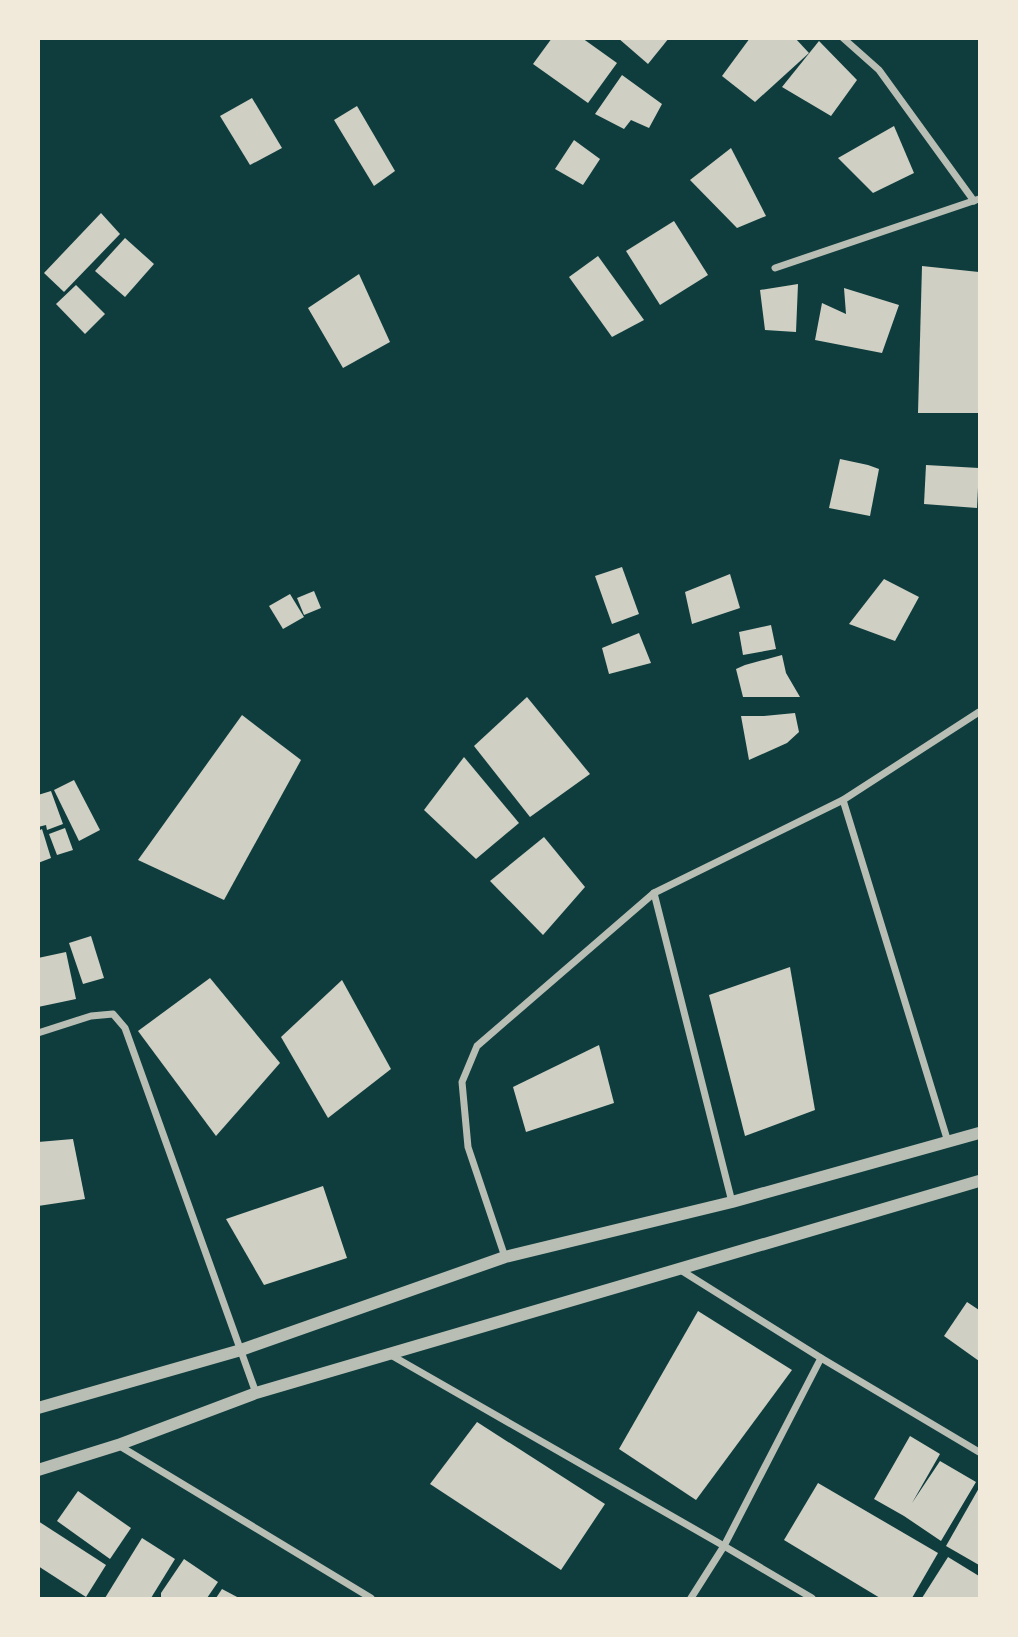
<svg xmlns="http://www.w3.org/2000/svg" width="1018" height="1637" font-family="'Sofia Sans Condensed',sans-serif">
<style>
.building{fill:#cfcfc3}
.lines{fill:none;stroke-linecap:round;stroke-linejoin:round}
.minor{stroke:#b8beb3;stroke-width:7}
.tertiary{stroke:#b8beb3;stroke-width:12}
</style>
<rect width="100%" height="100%" fill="#0f3d3e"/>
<g class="building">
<polygon points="552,38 582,38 617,63 588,103 533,64"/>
<polygon points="618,38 669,38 648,64"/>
<polygon points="750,38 795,38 809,53 755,102 722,76"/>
<polygon points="819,41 857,80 831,116 782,87"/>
<polygon points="622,75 662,104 649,128 631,120 624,129 595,114"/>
<polygon points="252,98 282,148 250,165 220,116"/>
<polygon points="357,106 395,171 374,186 334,120"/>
<polygon points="894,126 914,173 873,193 838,158"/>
<polygon points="574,140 600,159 583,185 555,169"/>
<polygon points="731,148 766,216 737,228 690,180"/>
<polygon points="101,213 120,234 64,292 44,273"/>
<polygon points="674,221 708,275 660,305 626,251"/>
<polygon points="125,238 154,264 125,297 95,271"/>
<polygon points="598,256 644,320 612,337 569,277"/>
<polygon points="922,266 979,272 979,413 918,413"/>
<polygon points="359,274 390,342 343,368 308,308"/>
<polygon points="798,284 796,332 765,330 760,290"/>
<polygon points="76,285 105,314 85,334 56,304"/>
<polygon points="844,288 899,305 882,353 815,340 822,303 846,314"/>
<polygon points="840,459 868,465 879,469 870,516 829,508"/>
<polygon points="926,465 979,468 977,508 924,504"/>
<polygon points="622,567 639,614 612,624 595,576"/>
<polygon points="730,574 740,608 692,624 685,592"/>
<polygon points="884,579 919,597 895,641 849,624"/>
<polygon points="314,591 321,608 304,615 297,598"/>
<polygon points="290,594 304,617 283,629 269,606"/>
<polygon points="771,625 776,649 743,655 739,632"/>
<polygon points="639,633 651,663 609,674 602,648"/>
<polygon points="782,655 786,673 800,697 743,697 736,669 745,665"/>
<polygon points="527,697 590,774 530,817 474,746"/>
<polygon points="795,713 799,732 787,743 749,760 741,716 764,716"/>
<polygon points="242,715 301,760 224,900 138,860"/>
<polygon points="464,757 519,823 476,859 424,810"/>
<polygon points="74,780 100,830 79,841 54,790"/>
<polygon points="51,791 63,824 47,830 46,825 38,827 38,795"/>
<polygon points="65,828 73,850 57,855 49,834"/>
<polygon points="42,829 51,858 38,863 38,831"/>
<polygon points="544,837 585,887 543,935 490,881"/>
<polygon points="91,936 104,978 83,984 69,943"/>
<polygon points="66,952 76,999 38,1007 38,958"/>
<polygon points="790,967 815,1110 745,1136 709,995"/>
<polygon points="210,978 280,1063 216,1136 138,1031"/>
<polygon points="342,980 391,1069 328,1118 281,1037"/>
<polygon points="599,1045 614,1103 526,1132 513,1087"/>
<polygon points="73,1139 85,1199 38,1206 38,1142"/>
<polygon points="323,1186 347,1258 264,1285 226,1219"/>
<polygon points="967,1302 979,1310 979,1361 944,1336"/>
<polygon points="698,1311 792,1370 696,1500 619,1449"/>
<polygon points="477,1422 605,1504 561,1570 430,1484"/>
<polygon points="910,1436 940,1454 912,1503 940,1461 976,1482 941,1541 904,1516 874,1499"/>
<polygon points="818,1483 938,1553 912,1598 880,1598 784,1540"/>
<polygon points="979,1488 979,1565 946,1546"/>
<polygon points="78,1491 131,1528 110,1559 57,1521"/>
<polygon points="38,1521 106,1565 86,1597 38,1566"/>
<polygon points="142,1538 175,1559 151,1598 105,1598"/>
<polygon points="948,1557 979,1576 979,1598 922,1598"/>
<polygon points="184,1559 218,1582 207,1598 161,1598 161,1593"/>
<polygon points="222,1589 239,1598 216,1598"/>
</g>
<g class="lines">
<g class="minor">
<polyline points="843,38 879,70 974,201"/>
<polyline points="775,268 979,199"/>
<polyline points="843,800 948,1142"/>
<polyline points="654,893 732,1202"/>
<polyline points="38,1033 91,1016 113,1014 125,1028 256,1393"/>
<polyline points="505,1257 468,1147 462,1082 477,1046 654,893 843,800 979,712"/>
<polyline points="679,1269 821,1358 979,1452"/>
<polyline points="389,1354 724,1546 812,1598"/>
<polyline points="118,1445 371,1598"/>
<polyline points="691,1598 724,1546 821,1358"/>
</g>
<g class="tertiary">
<polyline points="38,1408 241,1350 505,1257 732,1202 979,1133"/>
<polyline points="38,1470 118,1445 256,1393 979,1181"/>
</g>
</g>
<rect width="1018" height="1637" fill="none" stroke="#f1e9da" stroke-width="80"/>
</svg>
